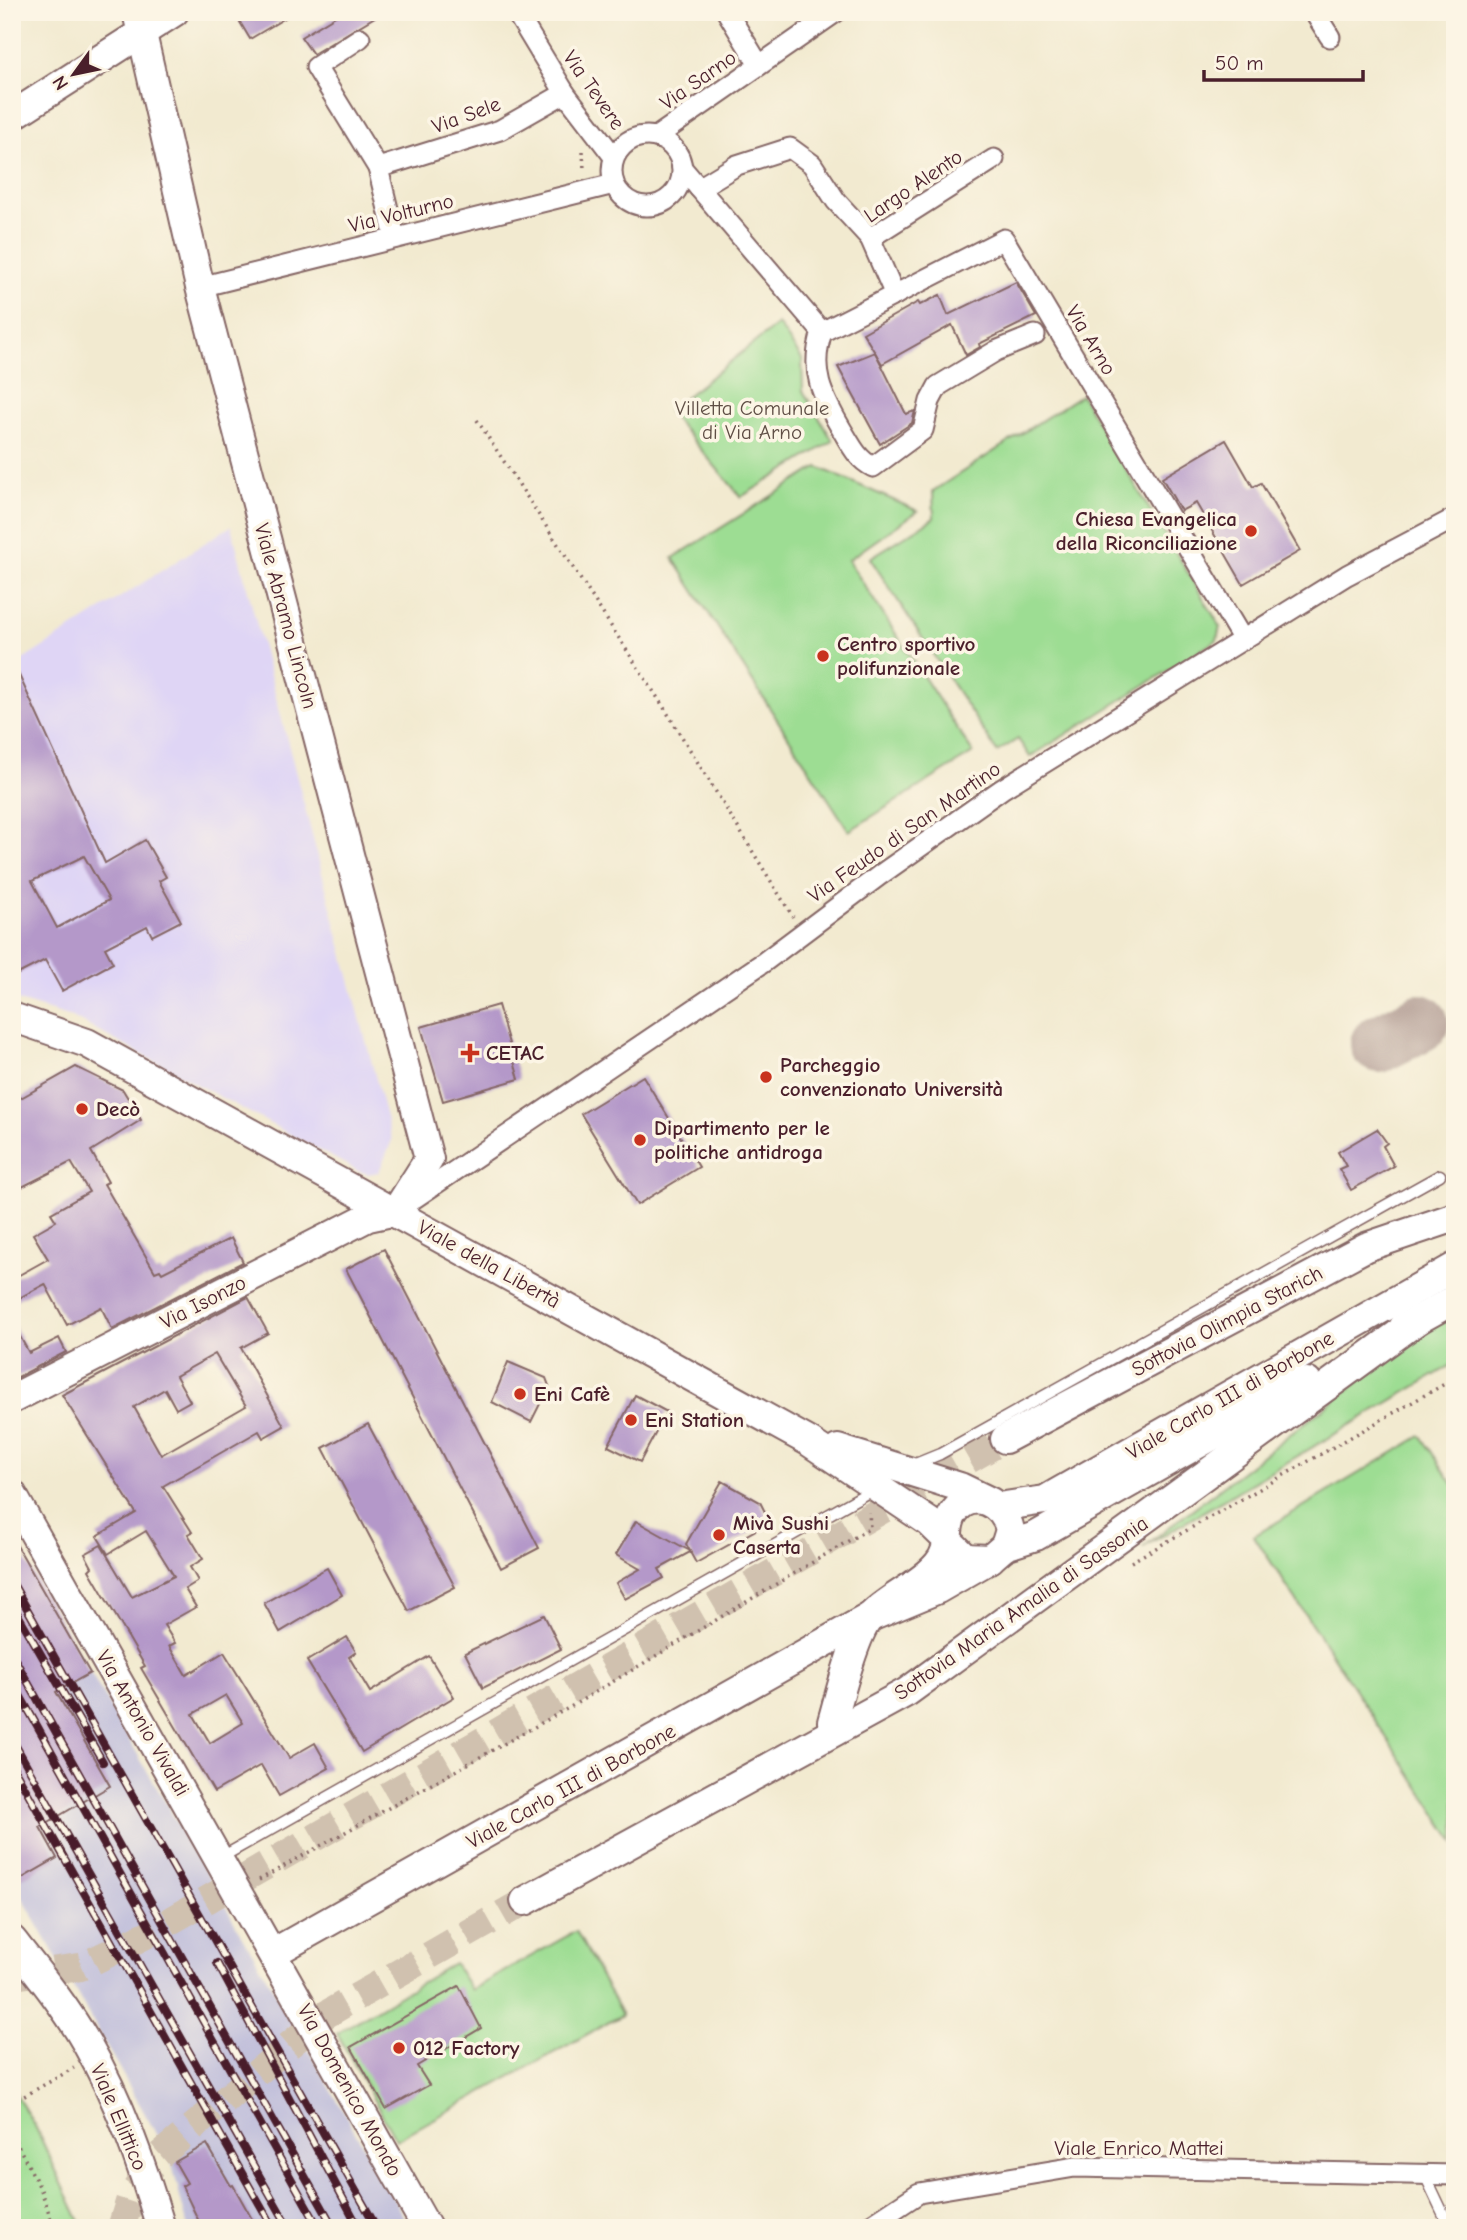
<svg xmlns="http://www.w3.org/2000/svg" width="1467" height="2240" font-family="'Comic Neue',sans-serif">
<style>
.built{fill:#dfd5f5}
.industrial{fill:#c3c1db}
.green{fill:#9ddd93;stroke:#747e5f;stroke-width:2}
.lines{fill:none;stroke-linecap:round;stroke-linejoin:round}
.taxiway{stroke:#9e847e;stroke-width:58}
.building{fill:#b498c9;fill-rule:evenodd}
.secondary-tunnel{stroke:#d0c1af;stroke-width:28;stroke-dasharray:28 14;stroke-linecap:butt}
.lane-casing{stroke:#856665;stroke-width:13}
.street-casing{stroke:#856665;stroke-width:23}
.secondary-casing{stroke:#856665;stroke-width:32}
.path{stroke:#856665;stroke-width:3.5;stroke-dasharray:2 5;stroke-linecap:butt}
.lane{stroke:#fff;stroke-width:10}
.street{stroke:#fff;stroke-width:19}
.secondary{stroke:#fff;stroke-width:28}
.rail-casing{stroke:#4a1f2b;stroke-width:8}
.rail{stroke:#fcf5e5;stroke-width:5;stroke-dasharray:16;stroke-linecap:butt}
.poi-dot{fill:#c8321e;stroke:#fcf5e5;stroke-width:2.5}
.labels{text-anchor:middle;stroke-width:7;stroke-linejoin:round;paint-order:stroke}
.street-label{font-size:21px;fill:#4a1f2b;stroke:#fcf5e5}
.park-label{font-size:21px;fill:#5f4e45;stroke:#fcf5e5}
.poi-label{font-size:21px;font-weight:bold;fill:#4a1f2b;stroke:#fcf5e5;text-anchor:start}
</style>
<rect width="100%" height="100%" fill="#fcf5e5"/>
<filter id="ink" filterUnits="userSpaceOnUse"><feTurbulence type="fractalNoise" baseFrequency=".0143" numOctaves="2"/><feDisplacementMap in="SourceGraphic" scale="14" xChannelSelector="R" yChannelSelector="G"/><feConvolveMatrix kernelMatrix="1 2 1 2 8 2 1 2 1" color-interpolation-filters="sRGB"/></filter>
<filter id="wash" filterUnits="userSpaceOnUse"><feTurbulence type="fractalNoise" baseFrequency=".00686" numOctaves="4" result="noise"/><feDisplacementMap in="SourceGraphic" scale="28" xChannelSelector="R" yChannelSelector="G"/><feGaussianBlur stdDeviation="1.57" result="paint"/><feColorMatrix in="noise" values="0 0 0 0 0 0 0 0 0 0 0 0 0 0 0 0 0 1.4 0 .05"/><feComposite in="paint" operator="in"/></filter>
<g filter="url(#wash)">
<rect width="100%" height="100%" fill="#f2ead0"/>
<polygon class="built" points="231,526 392,1140 379,1172 368,1174 358,1171 72,1017 12,999 12,667"/>
<polygon class="industrial" points="12,1537 316,2063 410,2228 188,2228 171,2160 12,1879"/>
<g class="green">
<polygon points="778,324 802,359 803,391 833,441 741,497 668,411"/>
<polygon points="1081,395 1220,626 1217,640 1030,757 1018,739 997,752 870,558 934,518 933,491"/>
<polygon points="818,467 918,511 848,560 973,753 849,831 673,558"/>
<polygon points="1455,1313 1455,1363 1142,1548 1406,1345"/>
<polygon points="1421,1436 1455,1487 1455,1842 1254,1536"/>
<polygon points="576,1931 622,2015 396,2140 337,2033 454,1963 471,1990"/>
<polygon points="12,2088 36,2128 83,2228 12,2228"/>
</g>
<g class="lines">
<polyline class="taxiway" points="1379,1044 1420,1023"/>
</g>
<g id="blocks">
<g class="building">
<polygon points="234,12 295,12 250,39"/>
<polygon points="342,12 383,12 313,54 301,37"/>
<polygon points="1016,282 1036,316 979,344 980,347 966,355 952,325 882,364 863,333 918,302 920,305 940,295 948,315"/>
<polygon points="875,352 906,414 915,411 912,423 880,444 838,367"/>
<polygon points="1226,440 1253,487 1261,483 1300,551 1243,584 1196,503 1181,511 1162,478"/>
<path d="M12,660L105,863L145,840L166,877L159,881L181,921L152,936L147,926L105,948L113,963L62,991L45,960L12,977ZM84,856L109,900L57,928L32,881Z"/>
<polygon points="498,1005 519,1079 443,1101 421,1027"/>
<polygon points="76,1067 123,1090 141,1120 91,1151 108,1182 104,1184 155,1272 160,1270 162,1273 231,1238 243,1262 112,1329 101,1307 67,1325 45,1284 12,1302 12,1279 48,1259 33,1234 56,1221 51,1213 89,1192 71,1162 12,1192 12,1103"/>
<polygon points="643,1076 699,1167 637,1205 581,1114"/>
<polygon points="1377,1129 1387,1143 1383,1146 1394,1166 1351,1190 1339,1169 1346,1166 1338,1152"/>
<polygon points="384,1249 539,1548 501,1568 346,1269"/>
<path d="M248,1297L268,1333L241,1348L284,1426L263,1438L259,1431L163,1486L192,1532L188,1534L203,1559L190,1567L198,1581L185,1589L196,1607L164,1625L175,1643L169,1646L186,1675L224,1652L289,1758L315,1743L329,1768L279,1796L261,1765L214,1792L141,1668L145,1666L89,1570L92,1567L85,1554L101,1545L132,1597L174,1576L146,1531L108,1554L97,1536L136,1513L62,1395ZM215,1354L246,1406L161,1455L134,1407L165,1389L176,1409L190,1401L176,1376ZM226,1695L243,1723L210,1743L193,1714Z"/>
<polygon points="12,1322 29,1353 59,1338 66,1352 12,1380"/>
<polygon points="508,1362 546,1378 549,1386 531,1422 492,1402"/>
<polygon points="635,1395 667,1412 640,1462 608,1446"/>
<polygon points="368,1424 455,1587 409,1611 323,1448"/>
<polygon points="722,1481 760,1502 770,1522 696,1563 690,1552 659,1569 664,1578 625,1599 616,1583 640,1569 616,1555 636,1521 690,1551 686,1544"/>
<polygon points="12,1537 90,1673 56,1692 110,1786 40,1827 57,1858 12,1884"/>
<polygon points="327,1568 342,1595 280,1632 264,1603"/>
<polygon points="544,1615 561,1649 483,1688 465,1653"/>
<polygon points="347,1637 356,1652 349,1657 370,1692 429,1656 454,1697 362,1752 307,1661"/>
<polygon points="459,1986 481,2028 417,2066 429,2085 386,2109 351,2047"/>
<polygon points="207,2144 231,2186 233,2185 257,2228 202,2228 182,2186 187,2183 175,2162"/>
</g>
</g>
</g>
<g filter="url(#ink)">
<use href="#blocks" fill-opacity="0" stroke="#856665" stroke-width="2"/>
<g class="lines">
<g class="secondary-tunnel">
<polyline points="12,1976 81,1967 146,1935 1005,1439"/>
<polyline points="121,2228 131,2196 159,2156 325,2015 525,1901"/>
</g>
<defs>
<g id="lane">
<polyline points="913,1465 940,1454 1440,1175"/>
<polyline points="220,1858 874,1489"/>
<polyline points="1425,2175 1450,2228"/>
</g>
<g id="street">
<polyline points="516,12 565,93 614,157"/>
<polyline points="727,12 759,65"/>
<polyline points="1314,12 1330,37"/>
<polyline points="360,38 316,67 378,168"/>
<circle cx="647" cy="171" r="35"/>
<polyline points="656,137 836,12"/>
<polyline points="682,168 822,332 1004,239 1243,640"/>
<polyline points="699,188 737,165 790,148 812,164 836,201 870,238"/>
<polyline points="395,238 378,168 500,130 565,93"/>
<polyline points="200,287 614,184"/>
<polyline points="895,295 870,238 994,159"/>
<path d="M822,332C809,371 822,396 842,430C851,445 857,459 873,467L923,430L930,401L938,386L996,351L1035,335"/>
<polyline points="403,1206 764,962 880,875 1002,789 1347,575 1455,518"/>
<polyline points="866,2228 919,2193 1075,2167 1455,2175"/>
</g>
<g id="secondary">
<polyline points="137,12 200,287 429,1159 396,1211"/>
<polyline points="12,116 174,12"/>
<path d="M12,1017L87,1043L808,1441L929,1522L966,1558L990,1559L1005,1546L1010,1530C1005,1504 974,1487 955,1511C942,1527 954,1547 937,1565C919,1586 889,1597 870,1617C854,1634 839,1698 832,1722L836,1730"/>
<polyline points="1403,1328 1455,1299"/>
<polyline points="12,1399 368,1217 396,1211"/>
<polyline points="1005,1439 1366,1247 1455,1217"/>
<polyline points="838,1449 960,1487 991,1502"/>
<polyline points="12,1494 427,2228"/>
<polyline points="998,1507 1045,1500 1057,1493 1455,1267"/>
<polyline points="1005,1546 1036,1536 1307,1382"/>
<polyline points="525,1901 907,1692 1419,1319"/>
<path d="M12,1940C39,1974 66,2007 87,2044C120,2102 142,2164 161,2228"/>
<polyline points="273,1953 868,1618 938,1589 990,1559"/>
</g>
</defs>
<use href="#lane" class="lane-casing"/>
<use href="#street" class="street-casing"/>
<use href="#secondary" class="secondary-casing"/>
<g class="path">
<polyline points="583,151 584,170"/>
<polyline points="477,420 663,706 793,917"/>
<polyline points="1131,1562 1455,1378"/>
<polyline points="259,1880 572,1706 870,1528 869,1512"/>
<polyline points="12,2103 74,2068"/>
<polyline points="12,2134 41,2190 54,2228"/>
</g>
<use href="#lane" class="lane"/>
<use href="#street" class="street"/>
<use href="#secondary" class="secondary"/>
<defs>
<g id="rail">
<polyline points="12,1582 377,2228"/>
<polyline points="12,1604 103,1762"/>
<polyline points="12,1654 334,2228"/>
<polyline points="12,1681 319,2228"/>
<polyline points="12,1739 289,2228"/>
<polyline points="12,1765 273,2228"/>
<polyline points="217,1963 359,2228"/>
</g>
</defs>
<use href="#rail" class="rail-casing"/>
<use href="#rail" class="rail"/>
</g>
</g>
<g class="poi-dot">
<circle cx="1251" cy="531" r="7"/>
<circle cx="823" cy="656" r="7"/>
<path d="M466.5 1042.5h7v7h7v7h-7v7h-7v-7h-7v-7h7z"/>
<circle cx="766" cy="1077" r="7"/>
<circle cx="82" cy="1109" r="7"/>
<circle cx="640" cy="1140" r="7"/>
<circle cx="520" cy="1394" r="7"/>
<circle cx="631" cy="1420" r="7"/>
<circle cx="719" cy="1535" r="7"/>
<circle cx="399" cy="2048" r="7"/>
</g>
<g class="labels">
<g class="street-label">
<text transform="translate(698 80) rotate(-35)" y="7">Via Sarno</text>
<text transform="translate(594 90) rotate(55)" y="7">Via Tevere</text>
<text transform="translate(466 115) rotate(-20)" y="7">Via Sele</text>
<text transform="translate(913 186) rotate(-34)" y="7">Largo Alento</text>
<text transform="translate(401 213) rotate(-14)" y="7">Via Volturno</text>
<text transform="translate(1091 340) rotate(59)" y="7">Via Arno</text>
<text transform="translate(286 616) rotate(75)" y="7">Viale Abramo Lincoln</text>
<text transform="translate(904 832) rotate(-35)" y="7">Via Feudo di San Martino</text>
<text transform="translate(489 1264) rotate(29)" y="7">Viale della Libertà</text>
<text transform="translate(203 1302) rotate(-27)" y="7">Via Isonzo</text>
<text transform="translate(1227 1321) rotate(-28)" y="7">Sottovia Olimpia Starich</text>
<text transform="translate(1230 1395) rotate(-30)" y="7">Viale Carlo III di Borbone</text>
<text transform="translate(1021 1608) rotate(-35)" y="7">Sottovia Maria Amalia di Sassonia</text>
<text transform="translate(143 1723) rotate(60)" y="7">Via Antonio Vivaldi</text>
<text transform="translate(571 1786) rotate(-29)" y="7">Viale Carlo III di Borbone</text>
<text transform="translate(350 2090) rotate(61)" y="7">Via Domenico Mondo</text>
<text transform="translate(119 2117) rotate(67)" y="7">Viale Ellittico</text>
<text x="1139" y="2155">Viale Enrico Mattei</text>
</g>
<g class="park-label">
<text x="752" y="415">Villetta Comunale<tspan x="752" dy="24">di Via Arno</tspan></text>
</g>
<g class="poi-label">
<text x="1237" y="526" text-anchor="end">Chiesa Evangelica<tspan x="1237" dy="24">della Riconciliazione</tspan></text>
<text x="837" y="651">Centro sportivo<tspan x="837" dy="24">polifunzionale</tspan></text>
<text x="486" y="1060">CETAC</text>
<text x="780" y="1072">Parcheggio<tspan x="780" dy="24">convenzionato Università</tspan></text>
<text x="96" y="1116">Decò</text>
<text x="654" y="1135">Dipartimento per le<tspan x="654" dy="24">politiche antidroga</tspan></text>
<text x="534" y="1401">Eni Cafè</text>
<text x="645" y="1427">Eni Station</text>
<text x="733" y="1530">Mivà Sushi<tspan x="733" dy="24">Caserta</tspan></text>
<text x="413" y="2055">012 Factory</text>
</g>
</g>
<rect width="1467" height="2240" fill="none" stroke="#fcf5e5" stroke-width="42"/>
<g transform="translate(74 74) rotate(237)" stroke="#fcf5e5" stroke-width="5" paint-order="stroke">
<path d="M0-5L12 26L0 18L-12 26Z" fill="#4a1f2b"/>
<text y="-10" font-size="19" font-weight="bold" text-anchor="middle" fill="#4a1f2b">N</text>
</g>
<path d="M1204 70v10h159v-10" fill="none" stroke="#4a1f2b" stroke-width="3.5"/>
<text x="1215" y="70" font-size="21" fill="#4a1f2b" stroke="#fcf5e5" stroke-width="5" paint-order="stroke">50 m</text>
</svg>
